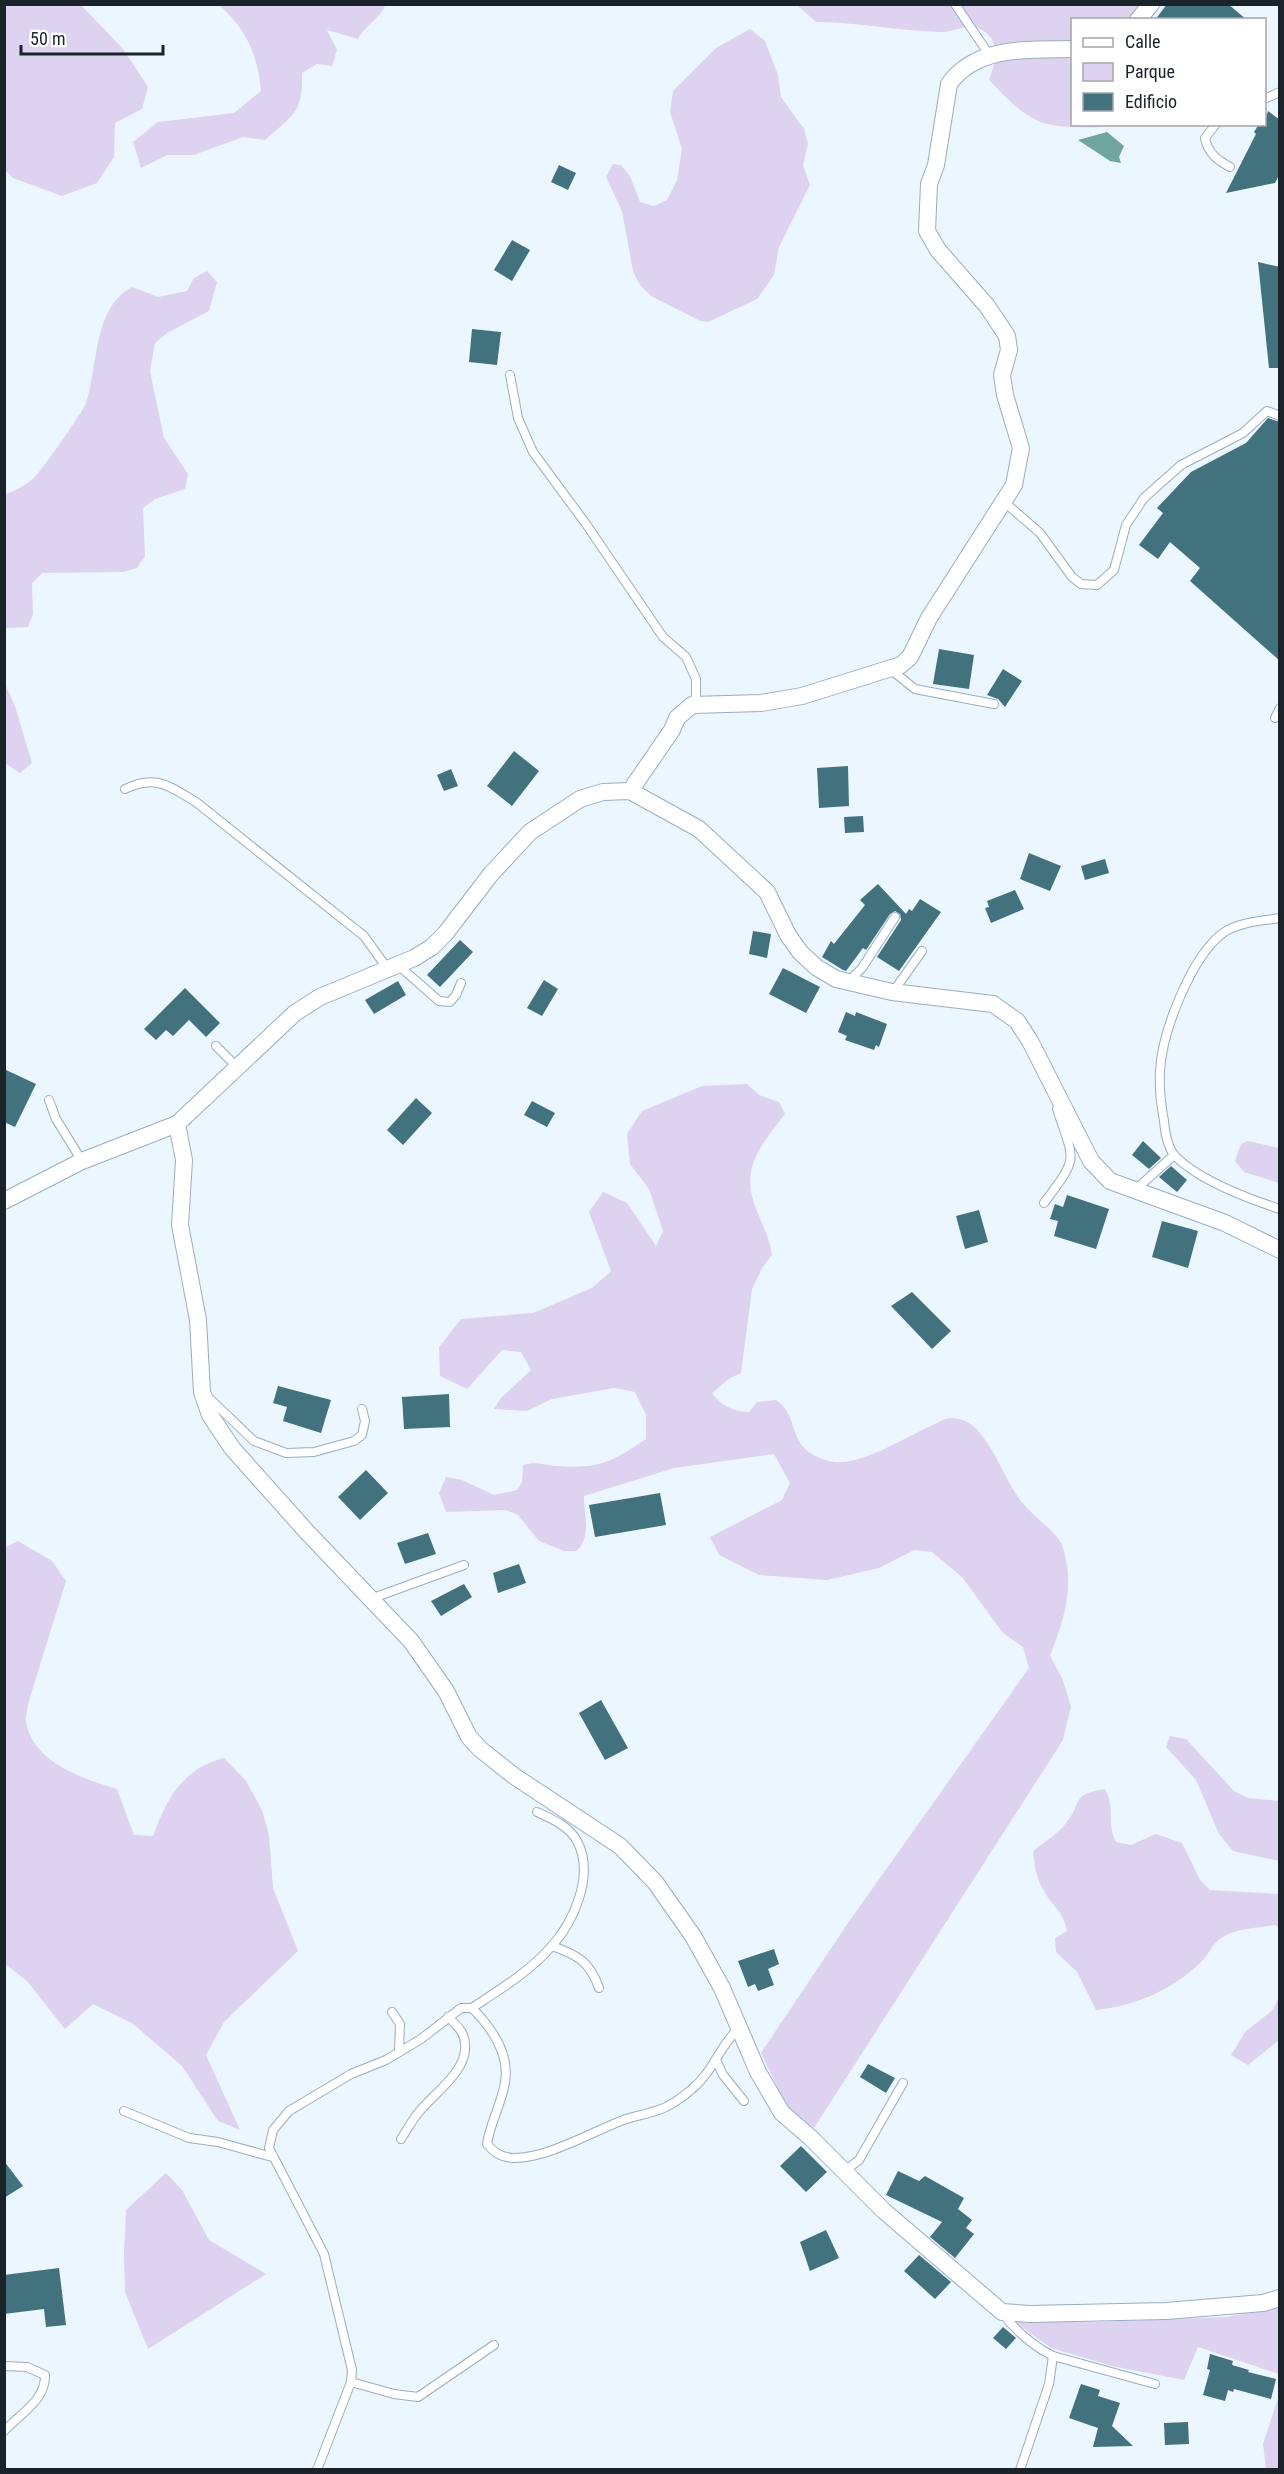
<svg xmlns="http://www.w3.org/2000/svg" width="1284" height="2474" font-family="'Roboto Condensed',sans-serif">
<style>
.green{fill:#ddd2f0}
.water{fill:#70a49f}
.building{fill:#43727f}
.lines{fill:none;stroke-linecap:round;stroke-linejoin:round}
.lane-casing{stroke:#98aec3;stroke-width:10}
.street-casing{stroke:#98aec3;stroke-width:18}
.lane{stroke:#fff;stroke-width:8}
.street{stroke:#fff;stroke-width:16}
</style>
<rect width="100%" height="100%" fill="#ecf6fe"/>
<g class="green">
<polygon points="5,4 81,5 123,49 148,87 142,109 115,123 114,157 97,183 62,196 13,178 5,170"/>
<path d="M219,5H385C382,17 366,24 358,39L327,30L337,50L332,66L317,64L302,73C303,113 293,115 265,140L243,137L194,155H167L141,168L133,142L158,122L234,113L261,91C258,56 246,28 219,5Z"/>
<path d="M797,5H1142L1130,19L1072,20V124L1101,125L1099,127C1039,129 1030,123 989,80C995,63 1002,42 982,30C970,22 954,32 941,32C899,31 858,22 816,22Z"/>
<polygon points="750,29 765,41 778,75 781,97 804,129 808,144 803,165 810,185 779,247 774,275 757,299 708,322 700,321 651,296 640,285 633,271 622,211 606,177 613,164 621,165 630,176 640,202 654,206 667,200 677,180 682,149 670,112 673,91 716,48"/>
<path d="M207,271L217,282L209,311L167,333L155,343L150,371L164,438L188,474L185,489L155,499L143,508L145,556L137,568L123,572L42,573L32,583L33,614L28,627L5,628V494C13,492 26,485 33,479C41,472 82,413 86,403C99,365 92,309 132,287L158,297L187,291L194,278Z"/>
<polygon points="5,684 15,706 32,763 20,773 5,763"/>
<path d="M747,1084L759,1095L779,1102L785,1114C760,1147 739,1168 757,1211C763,1226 770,1239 772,1255L762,1268L752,1289L741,1373L730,1378L712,1393C721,1406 733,1411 749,1412L757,1402L776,1400C803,1419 783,1448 829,1461C857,1469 905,1437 931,1426C937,1423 945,1418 952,1418C963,1419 972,1423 979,1432C998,1454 1006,1484 1025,1506C1034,1516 1058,1534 1062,1545C1076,1585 1064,1619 1050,1656L1062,1678L1071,1706L1063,1740L814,2128L787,2107L761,2053L848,1923L1029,1668L1023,1647L1003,1633L962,1577L932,1552L914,1550L879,1568L827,1580L759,1575L719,1555L710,1537L782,1500L790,1483L774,1454L674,1468L584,1496C584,1515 592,1538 576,1551H564L539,1541L518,1515L506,1510L446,1512L439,1493L446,1477L462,1480L494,1495L517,1490L522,1482L523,1465C536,1461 542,1465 555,1466C599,1469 610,1463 646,1439V1415L635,1392L614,1388L552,1399L527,1411L494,1409L500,1399L531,1370L521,1352L502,1350L467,1389L440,1376L439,1347L461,1319L533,1313L592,1288L611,1271L589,1212L603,1192L627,1203L656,1246L663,1231L649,1189L630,1164L627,1134L642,1111L702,1086Z"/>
<polygon points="1248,1141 1279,1148 1279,1183 1244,1172 1235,1161 1241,1144"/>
<path d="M18,1541L52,1561L66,1581L28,1704C28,1709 25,1717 26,1722C33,1763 84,1779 117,1789L134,1835L153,1836C167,1798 182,1769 224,1758L246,1781L262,1810L269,1835L273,1888L298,1951L224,2022L206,2055L240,2130L218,2121L182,2066L132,2023L93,2004L65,2029L27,1981L5,1964L4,1548Z"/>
<polygon points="1170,1736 1186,1739 1234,1791 1248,1798 1279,1801 1279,1861 1233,1851 1219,1834 1196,1780 1166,1747"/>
<path d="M1105,1789C1116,1808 1106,1823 1116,1842L1131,1845L1156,1834L1182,1843L1200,1880L1210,1890L1279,1894V1928L1275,1925C1258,1928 1236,1928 1221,1938C1212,1944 1208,1956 1200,1963C1172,1990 1135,2006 1096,2010L1077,1972L1056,1952L1055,1938L1067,1931C1063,1911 1055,1909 1045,1893C1037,1880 1034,1866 1033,1851C1044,1842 1058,1834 1066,1823C1084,1802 1069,1795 1105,1789Z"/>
<polygon points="1279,1997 1279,2040 1248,2065 1231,2055 1245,2032 1273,2010"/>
<polygon points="166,2173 182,2190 209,2240 266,2274 148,2349 125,2292 124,2253 126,2210"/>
<polygon points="1279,2306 1279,2374 1198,2347 1184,2380 1112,2366 1051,2348 1014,2321 1098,2322 1227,2317"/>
<polygon points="1279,2395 1279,2469 1266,2469 1263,2444"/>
</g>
<polygon class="water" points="1107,132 1124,146 1119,157 1121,163 1110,161 1078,140"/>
<g class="building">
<polygon points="1167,4 1228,4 1247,20 1155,20"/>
<polygon points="1268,111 1280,120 1280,173 1275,183 1226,193 1256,134 1254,132 1259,124 1264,124"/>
<polygon points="559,165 576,173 568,190 551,182"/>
<polygon points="512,240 530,250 512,281 494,270"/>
<polygon points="1258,262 1280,267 1280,368 1269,368"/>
<polygon points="472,329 501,332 497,365 469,362"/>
<polygon points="1268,418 1280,422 1280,661 1190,581 1200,568 1170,542 1158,559 1139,545 1163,513 1157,508 1191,472 1246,443"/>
<polygon points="939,649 974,655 969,689 933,684"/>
<polygon points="1003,669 1022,681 1005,707 998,699 987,695"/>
<polygon points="514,751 539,771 512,806 487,786"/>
<polygon points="848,766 849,806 819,808 817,768"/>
<polygon points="451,769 458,786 444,791 437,775"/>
<polygon points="863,816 864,832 845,833 844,817"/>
<polygon points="1029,853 1061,866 1050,891 1020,879"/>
<polygon points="1105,859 1109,873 1085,880 1081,866"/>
<polygon points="878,884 906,914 909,909 912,911 920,899 941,912 899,971 877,957 901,920 900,914 895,911 890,914 866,950 863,948 846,971 843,970 822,957 831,941 834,944 865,905 860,900"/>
<polygon points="1015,890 1024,909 991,923 985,908 989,907 987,901"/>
<polygon points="753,931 771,934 767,958 749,954"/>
<polygon points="460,940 473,952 440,987 427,975"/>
<polygon points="783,968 820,987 806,1013 769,994"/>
<polygon points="544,980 558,989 542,1016 527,1008"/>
<polygon points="398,981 406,995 374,1014 365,1000"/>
<polygon points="185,988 220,1023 206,1037 189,1020 173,1036 166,1030 156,1040 144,1029"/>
<polygon points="846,1012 855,1016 856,1012 887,1024 879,1047 876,1045 874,1050 845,1040 847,1036 838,1032"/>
<polygon points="4,1069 36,1084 15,1127 4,1122"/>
<polygon points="416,1098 432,1113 403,1145 387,1130"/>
<polygon points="532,1101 555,1113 547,1127 524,1115"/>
<polygon points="1143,1141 1161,1158 1149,1169 1132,1155"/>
<polygon points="1171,1166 1187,1180 1177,1192 1159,1177"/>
<polygon points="1067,1195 1109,1209 1096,1249 1054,1236 1058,1221 1050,1219 1055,1204 1063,1207"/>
<polygon points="979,1210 988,1242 965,1249 956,1216"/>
<polygon points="1162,1221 1198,1231 1188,1268 1152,1257"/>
<polygon points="912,1292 951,1331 932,1349 891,1306"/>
<polygon points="278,1386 331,1400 321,1433 283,1421 287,1407 273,1403"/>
<polygon points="449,1394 450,1427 404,1429 402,1397"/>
<polygon points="366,1470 388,1493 360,1520 338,1497"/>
<polygon points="660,1493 666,1525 595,1537 589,1505"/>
<polygon points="428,1533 436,1554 405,1564 397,1543"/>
<polygon points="519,1564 526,1583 498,1593 493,1573"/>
<polygon points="464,1584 472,1597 441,1616 431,1601"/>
<polygon points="601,1700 628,1748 605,1760 579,1713"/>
<polygon points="774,1949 779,1964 768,1969 774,1985 758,1991 755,1984 748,1987 738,1961"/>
<polygon points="868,2064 895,2078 886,2093 860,2077"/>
<polygon points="801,2146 827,2172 806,2192 780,2166"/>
<polygon points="4,2161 23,2186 4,2198"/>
<polygon points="898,2171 919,2181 925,2176 964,2198 958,2209 972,2220 966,2228 974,2234 955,2258 930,2237 942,2222 886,2195"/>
<polygon points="826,2230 839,2258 810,2271 800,2242"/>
<polygon points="919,2255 951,2282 935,2299 904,2271"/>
<polygon points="59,2268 66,2325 46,2327 44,2309 4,2314 4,2275"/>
<polygon points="1003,2327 1016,2338 1006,2349 993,2338"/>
<polygon points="1210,2354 1233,2361 1232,2365 1249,2370 1248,2372 1276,2379 1271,2399 1234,2389 1233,2392 1228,2390 1225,2401 1203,2395 1210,2370 1207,2369"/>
<polygon points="1081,2384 1100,2390 1098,2396 1120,2403 1112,2426 1133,2446 1093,2447 1098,2428 1069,2418"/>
<polygon points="1188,2422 1189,2444 1165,2445 1164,2423"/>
</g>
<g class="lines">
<defs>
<g id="lane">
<polyline points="955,4 990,56"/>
<polyline points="1264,99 1280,92"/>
<path d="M1216,124L1205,138C1208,153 1217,160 1230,167"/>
<polyline points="510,375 518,418 533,452 586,524 663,637 686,657 696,679 696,696 692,705"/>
<polyline points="1003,501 1040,533 1072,577 1081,584 1097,585 1114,570 1126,525 1144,498 1181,465 1243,433 1267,411 1280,416"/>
<polyline points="890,669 915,689 994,704"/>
<polyline points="1275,718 1280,708"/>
<path d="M125,789C156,774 169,786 196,802L364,936L387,968"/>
<path d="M1280,918C1262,921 1238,922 1223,933C1191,957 1162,1032 1160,1071C1159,1088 1161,1105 1164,1121C1165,1132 1167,1147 1175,1156C1200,1181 1246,1198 1280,1209"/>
<polyline points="398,965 439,1001 450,1002 456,995 461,983"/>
<polyline points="849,981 862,968 895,917"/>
<polyline points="893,992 922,951"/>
<polyline points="216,1046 237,1067"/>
<polyline points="49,1100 56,1119 82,1161"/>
<polyline points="1134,1191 1174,1155"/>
<path d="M1044,1203C1079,1156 1075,1163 1057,1109"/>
<polyline points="207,1396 254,1441 286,1453 314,1452 354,1441 362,1435 365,1421 362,1409"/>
<polyline points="373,1598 464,1565"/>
<path d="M552,1946C578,1955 590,1962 599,1988"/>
<path d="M472,2008C499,1990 529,1972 551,1947C574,1922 595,1874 577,1841C569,1826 552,1819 537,1812"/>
<polyline points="392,2012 400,2024 399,2052"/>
<polyline points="716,2060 723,2075 744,2101"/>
<polyline points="124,2111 189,2138 218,2142 272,2157"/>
<path d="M401,2139C407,2130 412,2120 419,2112C434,2093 468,2071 465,2044C465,2032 456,2025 448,2017"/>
<polyline points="843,2172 859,2160 903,2083"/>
<path d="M1002,2313C1016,2331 1033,2346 1053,2356L1155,2384"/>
<path d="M4,2366L27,2367L45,2375C46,2400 20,2414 4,2431"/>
<polyline points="351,2382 394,2394 418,2397 494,2345"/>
<path d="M317,2470L351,2382L352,2370L324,2254L269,2148L273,2130L289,2111L351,2074L386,2060L421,2039L461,2008H472C491,2027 510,2053 505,2082C502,2103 490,2123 487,2144C494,2153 502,2158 514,2158C549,2158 593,2131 626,2119C639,2115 653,2113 666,2107C674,2103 685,2095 692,2089C713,2072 720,2045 739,2028"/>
<polyline points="1020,2470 1049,2384 1053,2356"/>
</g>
<g id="street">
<polyline points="1138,20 1151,4"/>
<path d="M630,791L672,730L677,718L692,705L761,703L802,696L901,665L910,657L929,618L1014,485L1021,448L1005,395L1002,375L1009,350L1007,336L987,306L938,250L927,231L929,184L936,165L949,84C977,45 1030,50 1072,49"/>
<polyline points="177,1124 184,1160 180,1225 198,1320 202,1392 210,1415 232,1448 307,1532 411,1641 446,1691 469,1737 480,1749 514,1776 620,1846 655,1882 693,1936 722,1988 758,2072 782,2113 811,2138 884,2211 1002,2312 1030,2314 1166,2311 1263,2303 1280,2298"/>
<polyline points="4,1201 82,1161 177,1124 295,1013 320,997 414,958 432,947 445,934 491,874 530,832 580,799 603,792 630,791 699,829 767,892 788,935 800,952 816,967 836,979 892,992 993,1004 1017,1021 1030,1041 1091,1161 1110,1181 1225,1223 1280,1250"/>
</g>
</defs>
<use href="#lane" class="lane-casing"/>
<use href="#street" class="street-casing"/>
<use href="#lane" class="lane"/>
<use href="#street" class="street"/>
</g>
<rect width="1284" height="2474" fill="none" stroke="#1a222a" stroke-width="12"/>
<rect x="1071" y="18" width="195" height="108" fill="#ffffff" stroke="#a3a7aa" stroke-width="1.5"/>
<rect x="1083" y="38" width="30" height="9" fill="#ffffff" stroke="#a3a7aa" stroke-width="1.5"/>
<text x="1125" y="48" font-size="18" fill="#1a222a">Calle</text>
<rect x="1083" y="63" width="30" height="18" fill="#ddd2f0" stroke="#a3a7aa" stroke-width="1.5"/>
<text x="1125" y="78" font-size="18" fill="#1a222a">Parque</text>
<rect x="1083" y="93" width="30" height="18" fill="#43727f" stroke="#a3a7aa" stroke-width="1.5"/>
<text x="1125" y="108" font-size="18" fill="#1a222a">Edificio</text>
<path d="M21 45v9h142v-9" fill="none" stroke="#1a222a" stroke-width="3"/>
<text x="30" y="45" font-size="18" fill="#1a222a" stroke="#ffffff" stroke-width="4.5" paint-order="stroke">50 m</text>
</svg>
